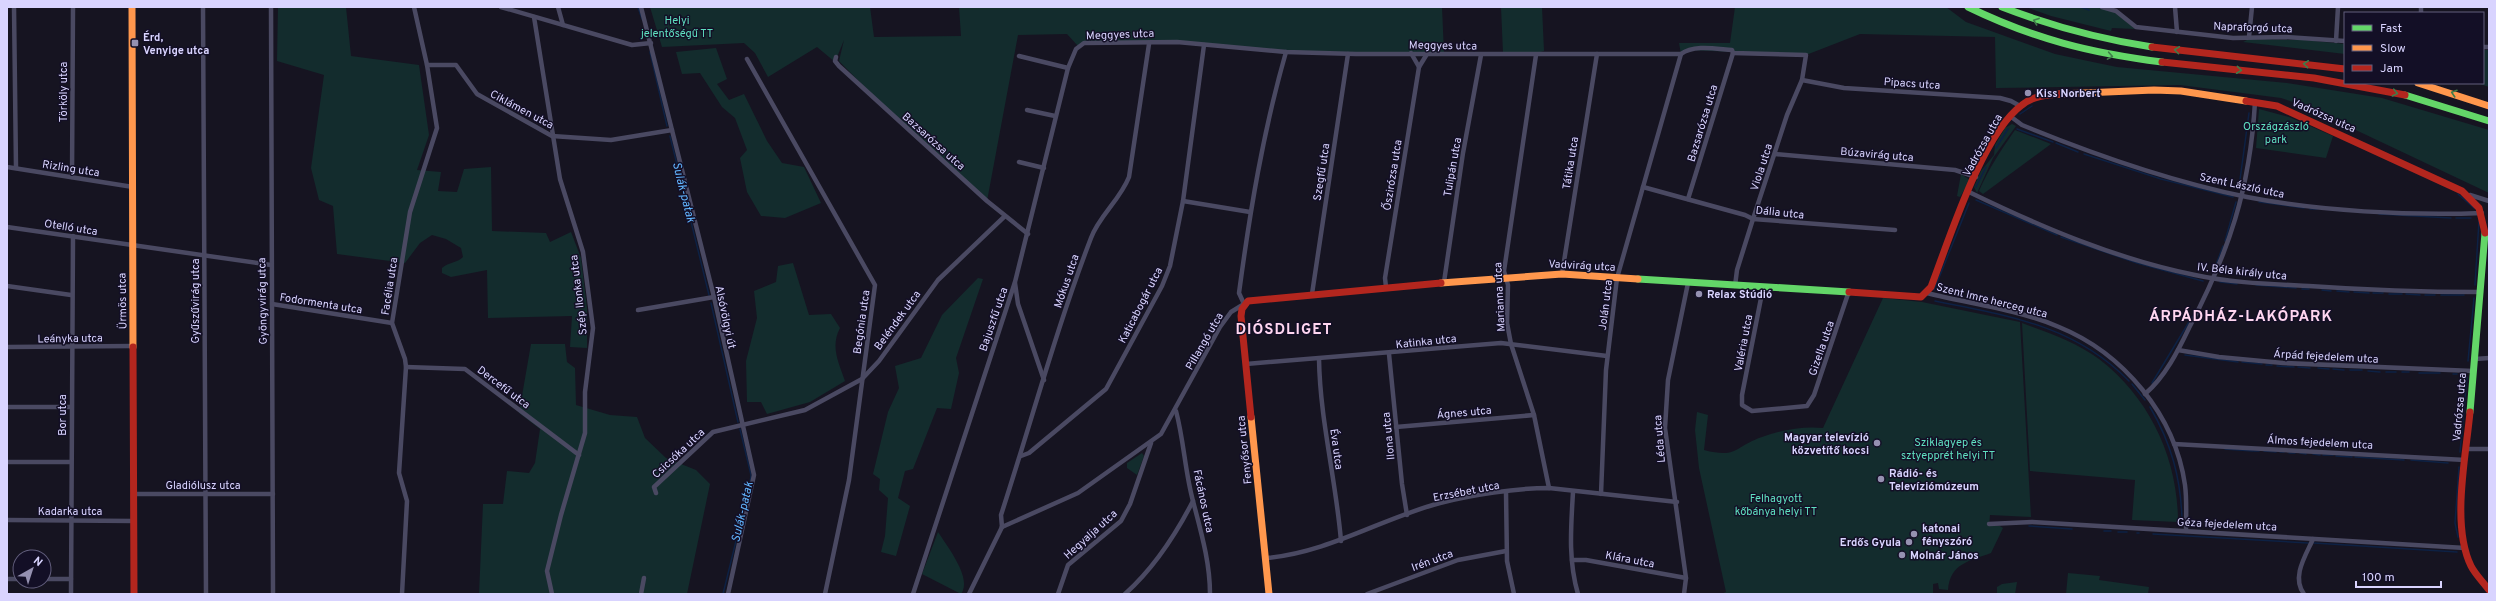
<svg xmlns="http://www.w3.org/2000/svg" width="2496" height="601" font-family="Overpass,sans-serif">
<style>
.green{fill:#132c2d}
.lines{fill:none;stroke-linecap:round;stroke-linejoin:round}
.stream{stroke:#0d2144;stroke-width:1.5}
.street{stroke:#4a4962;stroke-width:4.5}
.fast{stroke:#63d668;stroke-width:7}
.slow{stroke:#ff974d;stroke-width:7}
.jam{stroke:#b3261e;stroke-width:7}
.oneway{stroke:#3f7c4a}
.poi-dot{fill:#9591b1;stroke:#130f26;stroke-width:1.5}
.labels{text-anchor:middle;stroke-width:3;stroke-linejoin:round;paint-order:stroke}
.park-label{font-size:11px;fill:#5fe0c0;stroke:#130f26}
.street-label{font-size:11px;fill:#d9d4ff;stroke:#130f26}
.poi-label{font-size:11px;font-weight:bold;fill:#d9d4ff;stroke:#130f26;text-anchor:start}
.water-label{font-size:12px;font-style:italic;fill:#62b6ff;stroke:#130f26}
.district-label{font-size:15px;font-weight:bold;letter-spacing:1px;fill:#ffd6f0;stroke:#130f26}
</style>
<rect width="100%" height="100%" fill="#161421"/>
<g class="green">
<path d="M278,7H346L351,56L419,65L429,135L417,170L441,172L438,191L457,192L464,169L491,167L492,231L546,233L550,242L571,232L581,258L587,308V348L570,347L572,316L488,318L487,270L451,277L442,273V268C449,262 457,263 463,257L461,248L446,239L432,235L420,243L405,263L337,254L333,206L319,200L311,168L324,75L277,61Z"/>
<polygon points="650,7 870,7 874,37 961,36 959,7 1442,7 1444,53 1312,52 1194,44 1090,42 1078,46 1067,34 1018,35 987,201 913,136 839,61 844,40 835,62 817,47 768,77 755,53 744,43 662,47"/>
<polygon points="1501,7 1542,7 1544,51 1537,53 1503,53"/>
<polygon points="1735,7 1946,7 1966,22 2055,54 2088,61 2117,67 2287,83 2382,98 2489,130 2489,193 2305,106 2281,98 2180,85 1996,88 1995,37 1860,34 1806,55 1687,50 1681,54 1679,43 1730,43"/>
<polygon points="2026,7 2102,7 2122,16 2135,29 2112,28 2111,31 2051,16"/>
<polygon points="2249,39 2304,40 2345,44 2345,54 2243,42"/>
<polygon points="716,48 727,79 717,84 729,100 744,94 767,141 782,163 804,167 821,203 785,218 761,216 747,192 740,158 747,150 735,118 722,107 700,73 682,74 676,52"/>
<polygon points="2483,50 2489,50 2489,87 2477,83 2483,83"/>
<polygon points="2259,109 2289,117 2333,136 2326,158 2256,148"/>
<polygon points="2012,124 2016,126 1993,158 1977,193 1974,187 1981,171 1994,155 1995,145 2005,128"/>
<path d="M2015,130L2051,144L1983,194L1979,191C1989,168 2001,150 2015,130Z"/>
<polygon points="1961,174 1970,180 1960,197 1957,196"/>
<path d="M793,263L809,315L831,314L840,328C830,347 839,363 845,381L810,402L767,414L761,402H747L746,361L757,318L754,291L776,282L778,266Z"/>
<polygon points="978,278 983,279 956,358 959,373 951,409 937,408 913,469 905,471 898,498 910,506 896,556 881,552 885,536 888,498 879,490 880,479 873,474 888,412 899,388 895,366 921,358 942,315"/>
<path d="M1883,298L1922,302L2020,322L2031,517L1990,515L1989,526H2000L2003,528L1991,553C1970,561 1950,563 1948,590L1939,589L1938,583L1933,584V594H1721L1726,592L1699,468L1695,430L1697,412L1708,415L1704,450C1738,459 1735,446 1762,437C1781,430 1803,426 1823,428Z"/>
<path d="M2022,323C2049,333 2076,342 2099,359C2150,398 2178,459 2178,522L2132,520L2135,480L2030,471Z"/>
<polygon points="531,344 565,344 567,362 575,368 576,405 610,415 637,417 645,438 666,458 696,470 710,484 687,594 479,594 483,504 503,504 507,471 529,473 535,463 540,429 519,413"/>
<polygon points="1142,453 1144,456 1137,475 1127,468 1127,463"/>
<path d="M938,532C947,546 973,579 961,594L922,574Z"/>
<polygon points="2068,573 2100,576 2099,580 2149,587 2148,594 2066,594"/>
<polygon points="2017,582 2015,594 1997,594 1997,587 2002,584"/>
</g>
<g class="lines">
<g class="stream">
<polyline points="638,7 642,19"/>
<polyline points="2081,7 2089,10"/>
<polyline points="650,52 667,126"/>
<polyline points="2020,114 2032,106"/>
<polyline points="2017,129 2053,142"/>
<polyline points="670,136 709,295"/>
<polyline points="2056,143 2078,152"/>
<polyline points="1996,148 2008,129"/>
<polyline points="2084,154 2161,179 2233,197"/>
<polyline points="1976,187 1986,167"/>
<polyline points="2239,187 2249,113"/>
<polyline points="2458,194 2474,208"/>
<polyline points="1976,200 2057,235"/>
<polyline points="2259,202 2304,208"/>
<polyline points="2310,209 2317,209"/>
<polyline points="2379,214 2451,218"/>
<polyline points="2456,218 2471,218"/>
<polyline points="2061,237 2137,263 2203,281"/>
<polyline points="2225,241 2236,202"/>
<polyline points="2214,270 2223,246"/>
<polyline points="2220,282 2237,284"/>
<polyline points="2256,285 2296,288"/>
<polyline points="2475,285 2479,221"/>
<polyline points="2302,289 2309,289"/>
<polyline points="1934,290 1969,203"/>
<polyline points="2322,290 2331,291"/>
<polyline points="2337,291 2349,292"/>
<polyline points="2354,292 2369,293"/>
<polyline points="2373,293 2383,293"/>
<polyline points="2389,294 2402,294"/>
<polyline points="2406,294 2420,295"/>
<polyline points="2425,295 2435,295"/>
<polyline points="2441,295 2464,295"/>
<path d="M1935,301C2009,316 2074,325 2129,381"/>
<polyline points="711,303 738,422"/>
<polyline points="2185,355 2238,362"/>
<polyline points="2468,361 2474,298"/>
<polyline points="2242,362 2262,364"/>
<polyline points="2266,365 2272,365"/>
<polyline points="2277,366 2294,367"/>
<polyline points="2298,367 2310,368"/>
<polyline points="2318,368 2329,369"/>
<polyline points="2333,369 2344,370"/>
<polyline points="2350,370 2362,370"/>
<polyline points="2368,371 2380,372"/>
<polyline points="2386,372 2396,372"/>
<polyline points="2402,372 2409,372"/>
<polyline points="2419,373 2440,373"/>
<polyline points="2453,374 2457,374"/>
<polyline points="2152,383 2192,317"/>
<polyline points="2132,384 2145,400"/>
<path d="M2150,407C2171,443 2181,478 2182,520"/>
<polyline points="740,429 751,475 750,484"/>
<polyline points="2225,449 2253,451"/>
<polyline points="2254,451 2259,451"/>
<polyline points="2264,451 2276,452"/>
<polyline points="2280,452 2284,452"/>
<polyline points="2460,452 2467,377"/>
<polyline points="2289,453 2295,453"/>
<polyline points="2300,453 2306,454"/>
<polyline points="2313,454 2320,455"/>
<polyline points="2323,455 2333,455"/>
<polyline points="2336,456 2352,457"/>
<polyline points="2355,457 2404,460"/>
<polyline points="2411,460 2448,463"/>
<polyline points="2029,526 2072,529"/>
<polyline points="2104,531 2111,531"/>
<polyline points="2118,532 2127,532"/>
<polyline points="2137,533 2139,533"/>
<polyline points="2153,534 2308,543"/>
<polyline points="2458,537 2455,523 2459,467"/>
<polyline points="2314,543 2457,552"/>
<polyline points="723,594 749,488"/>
</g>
<g class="street">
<polyline points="14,7 16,168"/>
<polyline points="203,7 206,594"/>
<polyline points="271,7 273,594"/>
<polyline points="501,7 632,45 651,43"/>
<polyline points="558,7 563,25"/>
<polyline points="641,7 714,297 754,475 728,594"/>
<polyline points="2102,7 2116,11 2136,27 2233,38 2286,37 2345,41"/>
<polyline points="2175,7 2177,32"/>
<polyline points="2421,13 2421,7"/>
<polyline points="534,17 560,179 583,252 593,328 585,392 585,433 561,515 547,571 552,594"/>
<polyline points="2249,37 2252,7"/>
<polyline points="2336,41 2338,7"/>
<polyline points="2483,47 2489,47"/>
<polyline points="1411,53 1419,67"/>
<polyline points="1536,55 1504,271 1508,285 1507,323 1511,344 1534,415 1549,488"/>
<polyline points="1019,56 1068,68"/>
<polyline points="836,57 835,61 839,66 987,201 1028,234"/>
<polyline points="747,59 875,285 849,480 825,594"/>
<polyline points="427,65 456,65 477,94 552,136 611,140 672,130"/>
<polyline points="1802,80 1844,88 2000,98 2011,101 2020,106"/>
<polyline points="1027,110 1055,116"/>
<path d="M2010,116L2022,125C2095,155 2169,181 2247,197C2318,211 2410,216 2482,213"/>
<polyline points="1775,154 1955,170 1976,177"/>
<polyline points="1019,162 1044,168"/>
<polyline points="7,167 133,187"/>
<polyline points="72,177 73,7"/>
<polyline points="1643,187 1745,215 1753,219 1895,230"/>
<path d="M1969,192C2041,227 2116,259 2195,275C2232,283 2271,284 2309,286C2366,290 2424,292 2481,292"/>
<polyline points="2470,195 2489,201"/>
<polyline points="1688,199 1733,53"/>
<polyline points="1183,201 1250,212"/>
<polyline points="7,227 271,265"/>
<polyline points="1562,274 1597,54"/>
<polyline points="1444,282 1463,153 1481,55"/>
<polyline points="1015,283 1018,304 1044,380"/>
<polyline points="7,286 71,295"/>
<polyline points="1386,287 1385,278 1419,67 1427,54"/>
<polyline points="1763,288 1742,395 1742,405 1752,411 1807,406 1814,395 1848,294"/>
<path d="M1927,293C1970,304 2017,309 2059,327C2123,353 2175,415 2185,485C2187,500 2186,516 2186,531"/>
<polyline points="1312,294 1348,54"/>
<polyline points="272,304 392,323"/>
<polyline points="638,310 714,297"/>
<polyline points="7,347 133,346"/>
<polyline points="2178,350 2219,357 2283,363 2473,371"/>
<polyline points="1389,354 1402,484 1407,515"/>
<path d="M1319,359C1320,420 1336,480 1341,541"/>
<polyline points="2475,359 2489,358"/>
<polyline points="1246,364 1501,343 1607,356"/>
<polyline points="406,367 465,369 579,455"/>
<path d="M2145,394C2165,377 2178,351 2189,328C2229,252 2250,189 2255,102"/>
<polyline points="7,407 71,407"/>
<path d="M1176,411C1184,441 1185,472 1193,501C1201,532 1210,562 1210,594"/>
<polyline points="1396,427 1534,415"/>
<polyline points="2174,444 2465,460"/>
<polyline points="2466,449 2489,449"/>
<polyline points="1021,456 1029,453 1106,389 1162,286 1170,266 1183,201 1204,45"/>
<polyline points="7,462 71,462"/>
<polyline points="1506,492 1507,561 1514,594"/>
<path d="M1573,492C1571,527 1568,560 1578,594"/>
<polyline points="656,493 654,487 713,432 805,410 862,379 879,361 938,280 1005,216"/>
<polyline points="134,494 273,494"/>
<polyline points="1601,494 1606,370 1617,278 1681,54"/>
<polyline points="7,520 134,521"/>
<polyline points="1989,524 2032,522 2465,548"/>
<path d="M1002,527L1078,493L1161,434L1220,327L1231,312L1244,304L1239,293C1250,211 1263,132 1286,52"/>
<path d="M1002,527L1001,515C1031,423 1056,329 1091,238C1099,216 1120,200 1129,177L1149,44"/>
<path d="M1267,558C1330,552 1380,519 1440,503C1471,495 1516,488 1549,488L1677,502"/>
<polyline points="1572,560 1586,560 1686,578"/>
<polyline points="7,579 20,579"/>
<polyline points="44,579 71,579"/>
<polyline points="71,594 73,236"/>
<polyline points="402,594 407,501 399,473 406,367 405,359 392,323 410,212 437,128 427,65 414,7"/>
<polyline points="641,594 644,578"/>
<path d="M913,594L1015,282L1068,68L1076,49L1084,43L1177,42L1286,52L1356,54H1681C1694,44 1717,49 1732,50L1733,53L1806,55L1802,80L1787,115L1753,219L1737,270L1735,286"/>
<polyline points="969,594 1002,527"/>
<polyline points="1058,594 1068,565 1121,521 1130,504 1151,443"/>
<path d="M1125,594C1154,568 1175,536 1193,501"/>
<polyline points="1367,594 1458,560 1506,551"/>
<polyline points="1684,594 1686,578 1665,428 1668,380 1688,283"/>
<path d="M2304,594C2291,577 2306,555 2313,539"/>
</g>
<g class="fast">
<path d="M1968,7C2034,39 2090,53 2162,62"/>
<path d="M2002,7C2051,26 2100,39 2152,47"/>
<polyline points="2405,95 2489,121"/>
<polyline points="1638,279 1849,292"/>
<polyline points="2470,412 2485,233"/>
</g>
<g class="slow">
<polyline points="132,7 133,347"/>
<polyline points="2418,83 2489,106"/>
<polyline points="2060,94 2154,90 2181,91 2246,101"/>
<polyline points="1441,283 1562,274 1638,279"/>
<polyline points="1251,417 1269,594"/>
</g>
<g class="jam">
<polyline points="2152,47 2345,69"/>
<polyline points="2162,62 2314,78 2405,95"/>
<polyline points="2246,101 2277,106 2462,191 2479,208 2485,233"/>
<path d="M1849,292L1921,297L1931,287C1949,240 1982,134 2022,105C2033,96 2046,95 2060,94"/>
<polyline points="133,347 134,594"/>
<path d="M2470,412C2466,456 2451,525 2471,566C2475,574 2483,582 2489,590"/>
<polyline points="1251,417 1241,316 1242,309 1248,301 1441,283"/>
</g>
</g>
<defs><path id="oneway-chevron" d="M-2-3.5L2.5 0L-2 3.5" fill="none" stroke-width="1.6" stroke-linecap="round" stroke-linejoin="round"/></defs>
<g class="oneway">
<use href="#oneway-chevron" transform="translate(2036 21) rotate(-160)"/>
<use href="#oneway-chevron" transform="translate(2177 50) rotate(-173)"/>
<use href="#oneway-chevron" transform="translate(2110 56) rotate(10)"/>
<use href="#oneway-chevron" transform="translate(2306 64) rotate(-174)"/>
<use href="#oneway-chevron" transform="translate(2239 70) rotate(6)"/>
<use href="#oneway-chevron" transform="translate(2395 93) rotate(12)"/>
<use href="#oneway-chevron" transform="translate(2454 93) rotate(-162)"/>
</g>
<g class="poi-dot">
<rect x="131" y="39" width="8" height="8" rx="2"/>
<circle cx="2028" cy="93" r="4"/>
<circle cx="1699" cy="294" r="4"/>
<circle cx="1877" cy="443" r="4"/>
<circle cx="1881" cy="479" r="4"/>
<circle cx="1914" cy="534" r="4"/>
<circle cx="1909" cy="542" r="4"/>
<circle cx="1902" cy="555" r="4"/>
</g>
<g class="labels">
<g class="park-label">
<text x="677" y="24">Helyi<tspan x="677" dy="13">jelentőségű TT</tspan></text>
<text x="2276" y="130">Országzászló<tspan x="2276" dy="13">park</tspan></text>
<text x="1948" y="446">Sziklagyep és<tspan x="1948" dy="13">sztyepprét helyi TT</tspan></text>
<text x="1776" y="502">Felhagyott<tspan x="1776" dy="13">kőbánya helyi TT</tspan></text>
</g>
<g class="street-label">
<text transform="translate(2253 27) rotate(2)" y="4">Napraforgó utca</text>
<text transform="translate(1120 34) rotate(-2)" y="4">Meggyes utca</text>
<text transform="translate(1443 45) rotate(1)" y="4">Meggyes utca</text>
<text transform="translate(1912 83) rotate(4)" y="4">Pipacs utca</text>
<text transform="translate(63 92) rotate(-90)" y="4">Törköly utca</text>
<text transform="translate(522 109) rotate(28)" y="4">Ciklámen utca</text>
<text transform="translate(2324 115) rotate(24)" y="4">Vadrózsa utca</text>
<text transform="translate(1702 123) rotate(-73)" y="4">Bazsarózsa utca</text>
<text transform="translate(934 141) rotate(42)" y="4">Bazsarózsa utca</text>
<text transform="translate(1982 145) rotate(-61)" y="4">Vadrózsa utca</text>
<text transform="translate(1877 154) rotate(5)" y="4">Búzavirág utca</text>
<text transform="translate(1570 163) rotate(-81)" y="4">Tátika utca</text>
<text transform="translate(1452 167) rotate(-80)" y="4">Tulipán utca</text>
<text transform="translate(1761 167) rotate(-72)" y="4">Viola utca</text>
<text transform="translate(71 168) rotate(9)" y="4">Rizling utca</text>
<text transform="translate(1321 172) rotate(-81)" y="4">Szegfű utca</text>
<text transform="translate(1392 175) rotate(-81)" y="4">Őszirózsa utca</text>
<text transform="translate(2242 185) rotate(12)" y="4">Szent László utca</text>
<text transform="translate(1780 212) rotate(6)" y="4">Dália utca</text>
<text transform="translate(71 227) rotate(9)" y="4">Otelló utca</text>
<text transform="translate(1582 265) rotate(3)" y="4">Vadvirág utca</text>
<text transform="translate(2242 271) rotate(6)" y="4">IV. Béla király utca</text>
<text transform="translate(1066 281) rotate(-71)" y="4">Mókus utca</text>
<text transform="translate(389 286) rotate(-81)" y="4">Facélia utca</text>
<text transform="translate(578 295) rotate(-97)" y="4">Szép Ilonka utca</text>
<text transform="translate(1499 297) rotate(-93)" y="4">Marianna utca</text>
<text transform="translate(1992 300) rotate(14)" y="4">Szent Imre herceg utca</text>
<text transform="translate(122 301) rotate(-91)" y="4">Ürmös utca</text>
<text transform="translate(195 301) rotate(-90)" y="4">Gyűszűvirág utca</text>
<text transform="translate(262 301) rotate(-91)" y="4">Gyöngyvirág utca</text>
<text transform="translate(321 303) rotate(9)" y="4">Fodormenta utca</text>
<text transform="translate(1140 305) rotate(-63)" y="4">Katicabogár utca</text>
<text transform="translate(1605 305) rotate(-83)" y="4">Jolán utca</text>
<text transform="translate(726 317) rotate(78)" y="4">Alsóvölgyi út</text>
<text transform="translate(993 319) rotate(-71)" y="4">Bajuszfű utca</text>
<text transform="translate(897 320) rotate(-54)" y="4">Beléndek utca</text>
<text transform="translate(861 322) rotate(-82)" y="4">Begónia utca</text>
<text transform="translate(70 338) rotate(-1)" y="4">Leányka utca</text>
<text transform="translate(1204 341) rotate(-60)" y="4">Pillangó utca</text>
<text transform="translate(1426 341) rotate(-6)" y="4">Katinka utca</text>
<text transform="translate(1743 343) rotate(-79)" y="4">Valéria utca</text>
<text transform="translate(1821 348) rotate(-71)" y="4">Gizella utca</text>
<text transform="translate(2326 356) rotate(3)" y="4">Árpád fejedelem utca</text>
<text transform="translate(504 387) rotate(37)" y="4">Dercefű utca</text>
<text transform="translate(2459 407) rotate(-85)" y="4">Vadrózsa utca</text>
<text transform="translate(1464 412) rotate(-5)" y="4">Ágnes utca</text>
<text transform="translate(62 415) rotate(-90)" y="4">Bor utca</text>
<text transform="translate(1388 436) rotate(-96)" y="4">Ilona utca</text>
<text transform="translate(1659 439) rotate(-95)" y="4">Léda utca</text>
<text transform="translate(2320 442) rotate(3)" y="4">Álmos fejedelem utca</text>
<text transform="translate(1337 449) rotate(82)" y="4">Éva utca</text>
<text transform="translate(1244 450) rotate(-96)" y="4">Fenyősor utca</text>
<text transform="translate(678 453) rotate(-43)" y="4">Csicsóka utca</text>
<text x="203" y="489">Gladiólusz utca</text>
<text transform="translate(1466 491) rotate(-11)" y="4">Erzsébet utca</text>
<text transform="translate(1204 501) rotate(78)" y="4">Fácános utca</text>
<text x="70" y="515">Kadarka utca</text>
<text transform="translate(2227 524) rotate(3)" y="4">Géza fejedelem utca</text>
<text transform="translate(1090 534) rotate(-42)" y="4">Hegyalja utca</text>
<text transform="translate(1630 559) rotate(11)" y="4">Klára utca</text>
<text transform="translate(1432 560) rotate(-20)" y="4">Irén utca</text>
</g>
<g class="poi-label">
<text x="143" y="41">Érd,<tspan x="143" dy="13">Venyige utca</tspan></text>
<text x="2036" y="97">Kiss Norbert</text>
<text x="1707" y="298">Relax Stúdió</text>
<text x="1869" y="441" text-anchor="end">Magyar televízió<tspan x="1869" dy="13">közvetítő kocsi</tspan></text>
<text x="1889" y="477">Rádió- és<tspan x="1889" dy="13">Televíziómúzeum</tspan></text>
<text x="1922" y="532">katonai<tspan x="1922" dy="13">fényszóró</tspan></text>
<text x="1901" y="546" text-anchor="end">Erdős Gyula</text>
<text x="1910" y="559">Molnár János</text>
</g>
<g class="water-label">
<text transform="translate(684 192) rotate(76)" y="4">Sulák-patak</text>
<text transform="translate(742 512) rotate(-77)" y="4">Sulák-patak</text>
</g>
<g class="district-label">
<text x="2241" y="321">ÁRPÁDHÁZ-LAKÓPARK</text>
<text x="1284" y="334">DIÓSDLIGET</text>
</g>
</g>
<rect width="2496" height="601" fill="none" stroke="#d9d4ff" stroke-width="16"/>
<rect x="2344" y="12" width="140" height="72" fill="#130f26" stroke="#625e7d"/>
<rect x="2352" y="25" width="20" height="6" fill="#63d668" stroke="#625e7d"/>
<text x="2380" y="32" font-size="12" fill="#d9d4ff">Fast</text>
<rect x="2352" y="45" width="20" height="6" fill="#ff974d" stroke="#625e7d"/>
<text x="2380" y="52" font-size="12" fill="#d9d4ff">Slow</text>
<rect x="2352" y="65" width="20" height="6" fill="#b3261e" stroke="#625e7d"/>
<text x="2380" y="72" font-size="12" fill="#d9d4ff">Jam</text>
<g transform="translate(32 569) rotate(39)"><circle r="19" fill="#130f26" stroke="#625e7d"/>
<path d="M0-3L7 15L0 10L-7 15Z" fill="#9591b1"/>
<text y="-6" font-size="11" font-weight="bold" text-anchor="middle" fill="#d9d4ff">N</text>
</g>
<path d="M2356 581v6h85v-6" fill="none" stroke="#d9d4ff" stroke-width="2"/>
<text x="2362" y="581" font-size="12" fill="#d9d4ff" stroke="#130f26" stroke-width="3" paint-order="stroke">100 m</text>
</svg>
